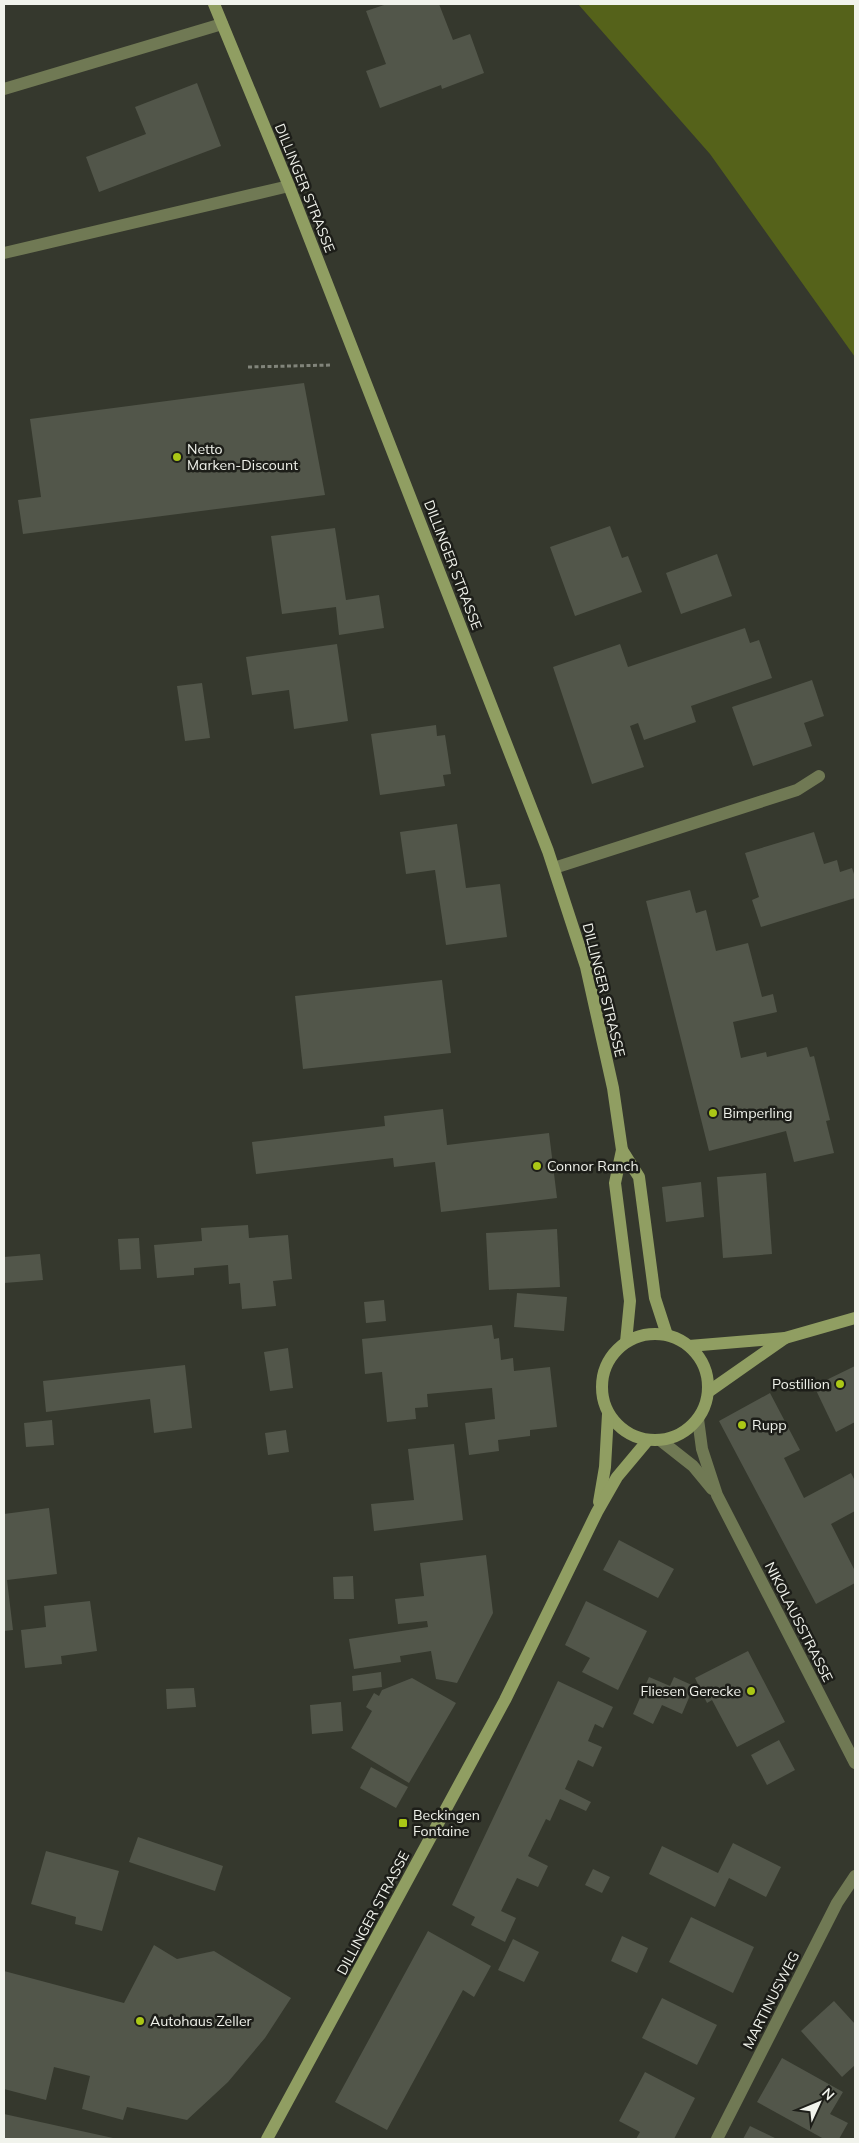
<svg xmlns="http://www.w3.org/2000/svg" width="859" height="2143" font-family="Mulish,sans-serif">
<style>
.green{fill:#55621a}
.building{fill:#52564a}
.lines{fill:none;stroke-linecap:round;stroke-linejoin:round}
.path{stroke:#81847a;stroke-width:3;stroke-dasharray:4 2.5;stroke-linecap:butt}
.lane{stroke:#707954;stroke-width:12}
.street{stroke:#707954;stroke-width:12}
.secondary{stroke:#909e62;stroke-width:12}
.poi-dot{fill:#abc716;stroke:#1d1e19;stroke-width:2}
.labels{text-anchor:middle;stroke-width:5;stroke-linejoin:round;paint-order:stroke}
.street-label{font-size:14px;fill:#f1f3ec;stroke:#1d1e19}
.poi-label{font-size:14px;fill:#f1f3ec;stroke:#1d1e19;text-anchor:start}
</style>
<rect width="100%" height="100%" fill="#35382d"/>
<polygon class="green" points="578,4 855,4 855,357 710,154"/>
<g class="building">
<polygon points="387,4 439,4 453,40 470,34 484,73 442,89 441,85 380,108 366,71 386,64 366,11"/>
<polygon points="197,83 221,146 99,192 86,157 146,134 135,107"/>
<polygon points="304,383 325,495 23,534 18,500 41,497 30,419"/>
<polygon points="610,526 622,558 628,556 642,592 575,616 550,547"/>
<polygon points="335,528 346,600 379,595 384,628 339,635 336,607 282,614 271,536"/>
<polygon points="717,554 732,596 681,614 666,573"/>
<polygon points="745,628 750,643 759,640 772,678 691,706 696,722 644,740 638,723 630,726 644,767 592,784 553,667 620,644 628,667"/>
<polygon points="337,644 348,721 294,729 289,690 252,695 246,657"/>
<polygon points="812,680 824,716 804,723 812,746 753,766 732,707"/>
<polygon points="202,683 210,738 185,741 177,686"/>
<polygon points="436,725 437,736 445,735 451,774 443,775 445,786 380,795 371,734"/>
<polygon points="457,824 466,888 500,884 507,937 446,945 435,870 406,874 400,832"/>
<polygon points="814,832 824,864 837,860 840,872 852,868 855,877 855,898 761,927 752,900 759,897 745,853"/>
<polygon points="690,890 696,913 706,910 716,951 748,943 762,997 773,994 777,1012 733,1022 741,1058 766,1052 767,1057 807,1047 810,1057 814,1056 830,1120 826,1121 834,1153 794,1162 786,1131 709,1151 646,901"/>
<polygon points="442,980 451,1053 303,1069 295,996"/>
<polygon points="443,1109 447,1145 549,1133 557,1198 441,1212 435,1162 394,1167 393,1158 256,1174 252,1142 385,1126 384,1116"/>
<polygon points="766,1173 772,1254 723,1258 717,1177"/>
<polygon points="701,1182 704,1217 666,1222 662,1187"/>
<polygon points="248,1225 249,1238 288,1235 292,1279 273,1281 276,1306 242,1309 240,1283 229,1284 228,1265 194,1268 194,1275 157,1278 154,1245 202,1241 201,1228"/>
<polygon points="557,1229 560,1287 489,1290 486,1233"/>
<polygon points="139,1238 141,1269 120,1270 118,1239"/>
<polygon points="40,1254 43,1280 4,1283 4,1257"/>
<polygon points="517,1293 567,1297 564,1331 514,1327"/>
<polygon points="384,1300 386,1321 366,1323 364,1302"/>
<polygon points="492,1325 494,1339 499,1338 501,1360 513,1358 514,1371 550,1367 557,1427 530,1430 530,1436 498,1440 499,1451 469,1455 465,1423 495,1419 492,1388 427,1394 428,1407 415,1408 416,1419 387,1422 382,1372 365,1374 362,1339"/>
<polygon points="288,1348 293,1388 270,1391 264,1352"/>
<polygon points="185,1365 192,1428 154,1433 150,1399 46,1412 43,1381"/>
<polygon points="855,1366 855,1422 836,1432 814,1386"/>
<polygon points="770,1393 800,1450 784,1458 804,1498 851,1473 855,1481 855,1511 831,1524 855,1571 855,1583 816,1604 719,1421"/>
<polygon points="52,1420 54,1445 26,1447 24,1423"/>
<polygon points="286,1430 289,1452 268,1455 265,1433"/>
<polygon points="454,1444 463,1520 374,1531 371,1504 414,1500 408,1449"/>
<polygon points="49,1508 57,1574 7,1580 13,1630 4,1631 4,1514"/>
<polygon points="619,1540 674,1569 658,1598 603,1570"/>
<polygon points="486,1555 493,1613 457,1683 436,1679 431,1651 400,1656 401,1662 354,1669 349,1639 428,1627 427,1621 398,1624 395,1599 424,1596 420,1563"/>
<polygon points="353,1576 354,1599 334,1599 333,1577"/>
<polygon points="90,1601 97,1651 61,1656 62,1664 25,1668 21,1630 46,1627 44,1606"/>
<polygon points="586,1601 647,1631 618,1690 582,1672 590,1658 565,1645"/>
<polygon points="748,1651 785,1722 737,1747 712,1700 707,1703 695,1678"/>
<polygon points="381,1672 382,1687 353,1691 352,1676"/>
<polygon points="649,1677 670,1686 674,1677 694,1686 682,1714 662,1705 653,1724 633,1714"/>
<polygon points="412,1678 456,1703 409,1783 351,1748 372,1711 366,1707 374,1693 379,1696 382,1690"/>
<polygon points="558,1681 613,1707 603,1728 595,1724 588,1741 602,1747 593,1767 578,1760 565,1789 591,1802 586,1811 560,1799 550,1821 546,1819 528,1856 548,1866 538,1887 517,1878 501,1911 516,1918 505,1942 471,1925 475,1917 452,1905"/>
<polygon points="194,1688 196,1707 167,1709 166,1689"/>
<polygon points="341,1702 343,1731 312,1734 310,1705"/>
<polygon points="779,1740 795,1770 767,1785 751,1755"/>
<polygon points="371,1767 408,1787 396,1808 360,1788"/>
<polygon points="138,1837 223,1866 215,1891 129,1862"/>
<polygon points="733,1843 781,1867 766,1897 729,1878 715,1907 649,1874 662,1846 718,1873"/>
<polygon points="46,1851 119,1871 102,1931 75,1924 76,1917 31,1904"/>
<polygon points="593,1869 610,1877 602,1893 585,1885"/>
<polygon points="691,1917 754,1947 733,1993 669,1962"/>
<polygon points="428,1931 491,1966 474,1997 463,1990 387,2130 335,2102"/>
<polygon points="622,1936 648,1948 637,1973 611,1961"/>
<polygon points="513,1939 539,1952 524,1982 498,1970"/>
<polygon points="154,1945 177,1959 214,1951 291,1998 265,2038 228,2082 187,2120 127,2107 123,2120 82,2109 90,2076 54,2067 46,2100 4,2089 4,1971 124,2003"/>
<polygon points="662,1998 717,2025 697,2065 642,2038"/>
<polygon points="834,2001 855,2024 855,2065 842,2077 801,2031"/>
<polygon points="782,2058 843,2092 830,2114 848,2123 839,2139 824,2139 757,2102"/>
<polygon points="645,2072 695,2098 674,2139 636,2139 640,2132 619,2121"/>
<polygon points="4,2114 113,2138 113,2139 4,2139"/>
<polygon points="750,2126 777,2139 743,2139"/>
</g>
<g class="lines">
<polyline class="path" points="248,367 332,365"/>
<g class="lane">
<polyline points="4,89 222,24"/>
<polyline points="4,253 289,186"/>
<polyline points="554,868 797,790 819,776"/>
</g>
<g class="street">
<polyline points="698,1419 702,1449 717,1495 855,1763"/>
<polyline points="660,1440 693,1466 712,1489"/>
<polyline points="717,2139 837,1903 855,1876"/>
</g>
<g class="secondary">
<polyline points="214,4 289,186 548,851 586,967 613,1088 622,1150 615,1183 630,1301 626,1342"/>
<polyline points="622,1150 639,1177 655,1298 667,1335"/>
<circle cx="655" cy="1387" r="53"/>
<polyline points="689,1346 785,1338 855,1318"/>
<polyline points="708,1392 785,1338"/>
<polyline points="599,1502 605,1467 608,1414"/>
<polyline points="267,2139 505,1700 597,1512 617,1477 648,1440"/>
</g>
</g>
<g class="poi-dot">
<circle cx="177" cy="457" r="5"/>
<circle cx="713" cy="1113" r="5"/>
<circle cx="537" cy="1166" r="5"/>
<circle cx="840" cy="1384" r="5"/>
<circle cx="742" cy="1425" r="5"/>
<circle cx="751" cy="1691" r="5"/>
<rect x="398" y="1818" width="10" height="10" rx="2.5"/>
<circle cx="140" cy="2021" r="5"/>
</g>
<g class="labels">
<g class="street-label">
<text transform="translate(305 188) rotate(68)" y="5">DILLINGER STRASSE</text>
<text transform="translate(453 565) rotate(69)" y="5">DILLINGER STRASSE</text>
<text transform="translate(604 990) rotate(76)" y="5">DILLINGER STRASSE</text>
<text transform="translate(799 1622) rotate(63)" y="5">NIKOLAUSSTRASSE</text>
<text transform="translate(373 1913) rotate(-62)" y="5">DILLINGER STRASSE</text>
<text transform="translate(771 2000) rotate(-63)" y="5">MARTINUSWEG</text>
</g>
<g class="poi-label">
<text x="187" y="454">Netto<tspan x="187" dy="16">Marken-Discount</tspan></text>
<text x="723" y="1118">Bimperling</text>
<text x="547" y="1171">Connor Ranch</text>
<text x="830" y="1389" text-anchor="end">Postillion</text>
<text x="752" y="1430">Rupp</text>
<text x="741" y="1696" text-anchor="end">Fliesen Gerecke</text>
<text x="413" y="1820">Beckingen<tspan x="413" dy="16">Fontaine</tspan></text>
<text x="150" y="2026">Autohaus Zeller</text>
</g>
</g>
<rect width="859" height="2143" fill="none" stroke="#f1f3ec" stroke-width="10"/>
<g transform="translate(819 2103) rotate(46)" stroke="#1d1e19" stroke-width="4" paint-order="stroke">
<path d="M0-4L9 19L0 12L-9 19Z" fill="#f1f3ec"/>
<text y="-8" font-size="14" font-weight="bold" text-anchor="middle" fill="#f1f3ec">N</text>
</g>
</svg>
